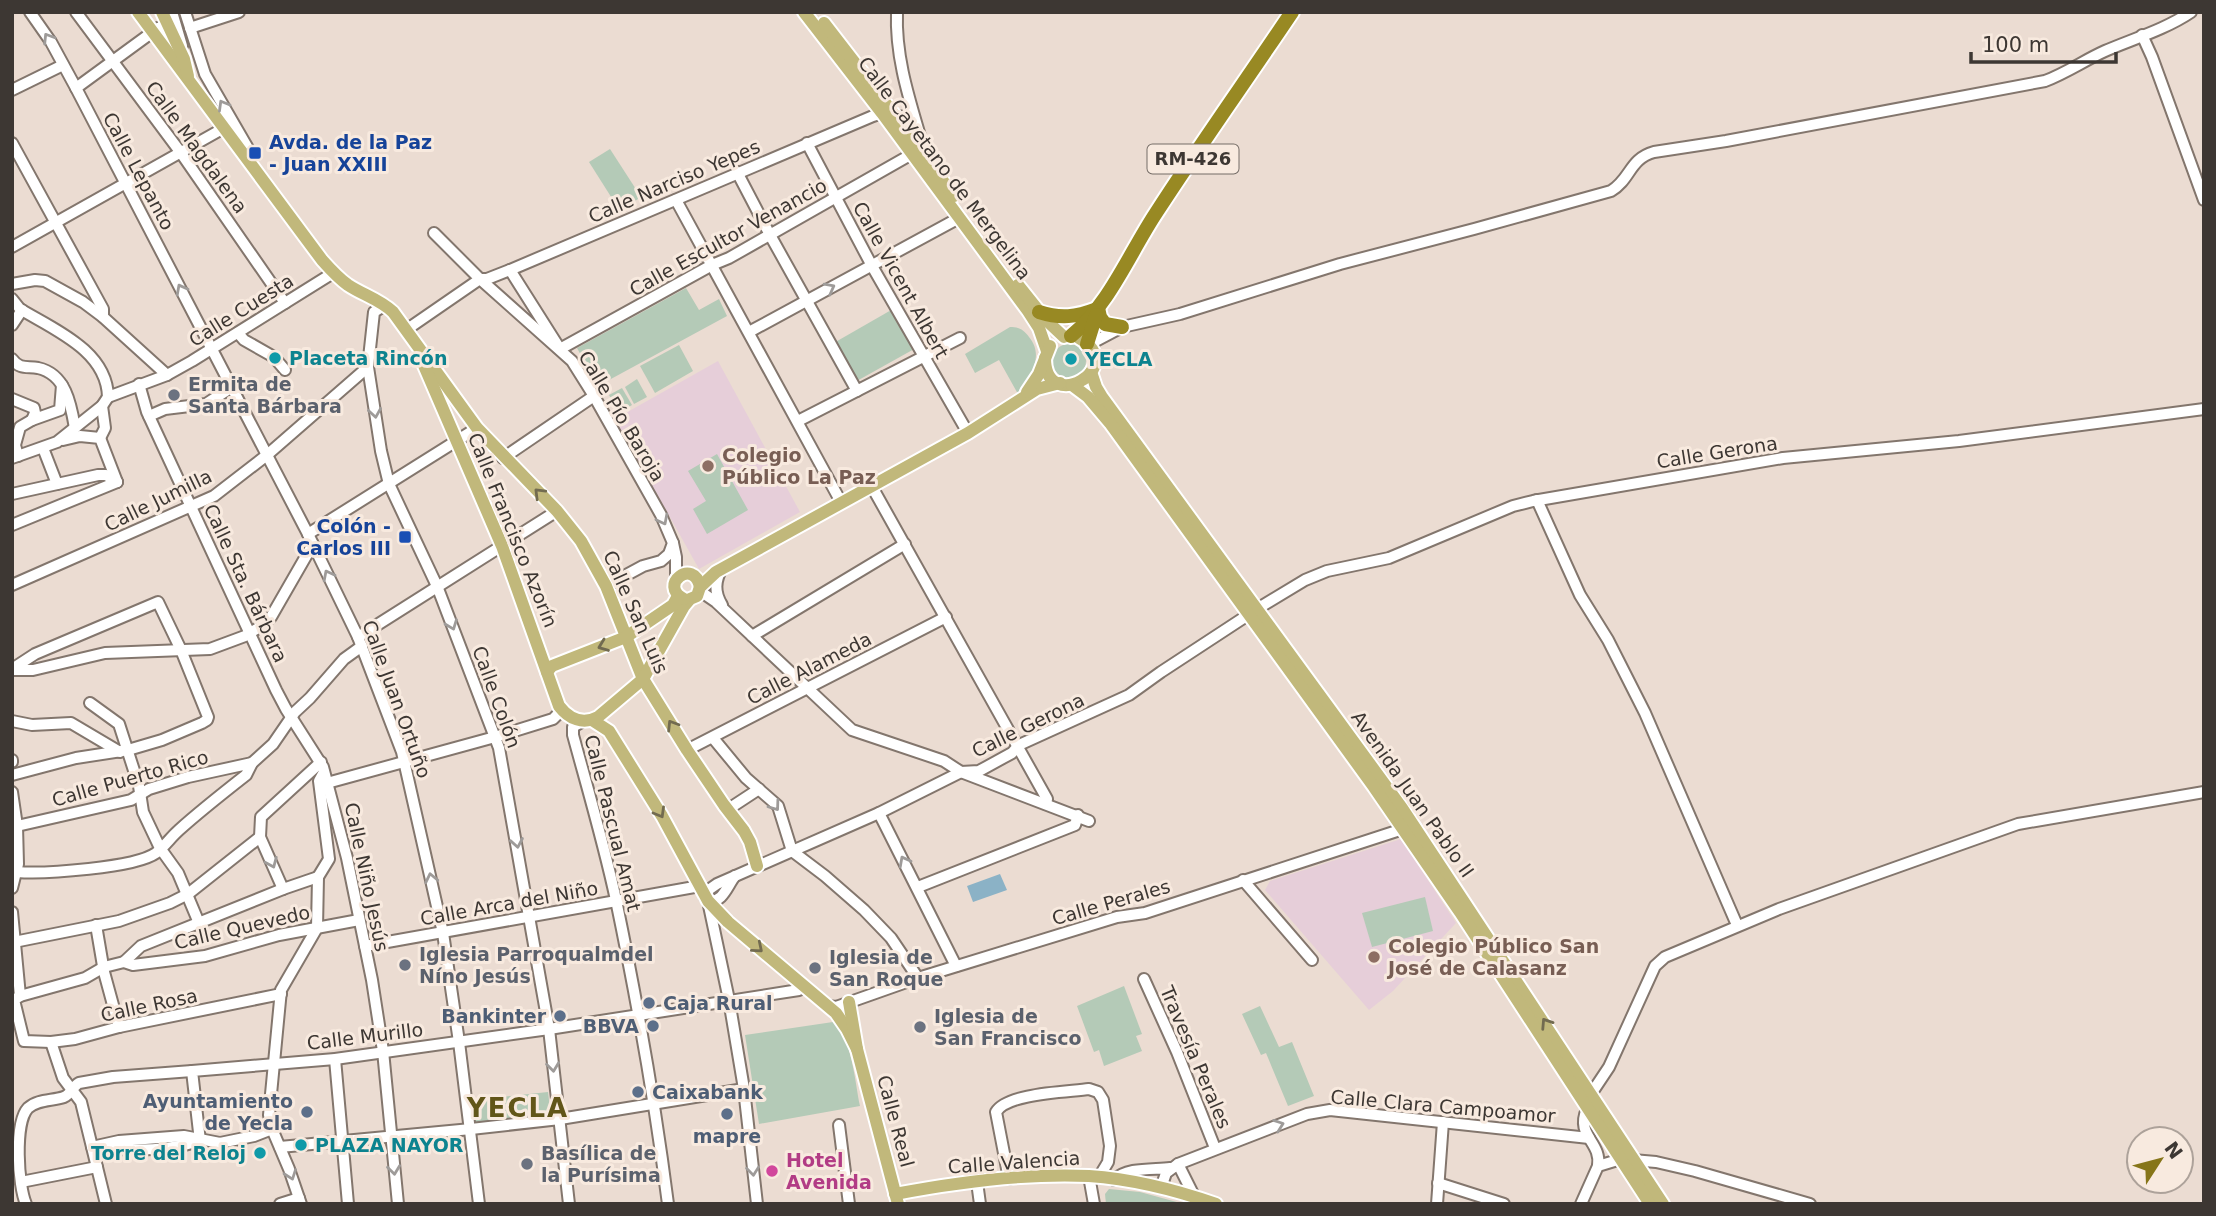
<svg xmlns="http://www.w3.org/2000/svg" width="2216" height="1216" font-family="'DejaVu Sans',sans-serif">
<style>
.education{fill:#e6ced9}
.green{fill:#b4cab7}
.water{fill:#8bb2c6}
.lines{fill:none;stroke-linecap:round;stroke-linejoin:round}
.minor-casing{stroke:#83766d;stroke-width:14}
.major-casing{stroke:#fff;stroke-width:16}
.highway-casing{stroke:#fff;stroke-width:18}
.minor{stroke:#fff;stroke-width:10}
.major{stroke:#c1b87b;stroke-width:12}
.highway{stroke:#988923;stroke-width:14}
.oneway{stroke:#9e9b99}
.oneway2{stroke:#726b50}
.transit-dot{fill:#1a4fb4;stroke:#f8eadf;stroke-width:2.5}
.culture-dot{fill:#0f9aa8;stroke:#f8eadf;stroke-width:2.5}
.worship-dot{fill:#6b7280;stroke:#f8eadf;stroke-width:2.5}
.education-dot{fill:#8d6e63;stroke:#f8eadf;stroke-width:2.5}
.service-dot{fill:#5c6f8a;stroke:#f8eadf;stroke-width:2.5}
.hotel-dot{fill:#d1479c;stroke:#f8eadf;stroke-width:2.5}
.labels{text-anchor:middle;stroke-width:6;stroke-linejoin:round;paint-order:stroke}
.shield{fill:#f8eadf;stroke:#756d67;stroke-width:2}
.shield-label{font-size:18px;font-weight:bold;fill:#3d3733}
.transit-label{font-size:19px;font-weight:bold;fill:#164399;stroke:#f8eadf;text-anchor:start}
.street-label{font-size:19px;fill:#3d3733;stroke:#f8eadf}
.culture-label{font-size:19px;font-weight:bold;fill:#0d838f;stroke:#f8eadf;text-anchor:start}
.worship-label{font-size:19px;font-weight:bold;fill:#5b616d;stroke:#f8eadf;text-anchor:start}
.education-label{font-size:19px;font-weight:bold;fill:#785e54;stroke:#f8eadf;text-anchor:start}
.service-label{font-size:19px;font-weight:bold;fill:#4e5e75;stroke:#f8eadf;text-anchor:end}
.hotel-label{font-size:19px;font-weight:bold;fill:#b23c85;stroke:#f8eadf;text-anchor:start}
.district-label{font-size:26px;font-weight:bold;letter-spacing:2px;fill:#615518;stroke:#f8eadf}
</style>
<rect width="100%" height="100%" fill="#ebdcd2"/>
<g class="education">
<polygon points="718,361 800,512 699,569 615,419"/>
<polygon points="1401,839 1456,923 1393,991 1369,1010 1265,890 1270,881"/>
</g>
<g class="green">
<polygon points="610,149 641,197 620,211 589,162"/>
<polygon points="686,288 699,310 719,299 727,316 598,386 577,348"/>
<polygon points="893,309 916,348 855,382 832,344"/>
<path d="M1010,327C1019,327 1024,330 1029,337C1045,356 1030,378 1018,394L999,360L975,373L965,354Z"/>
<circle cx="1069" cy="361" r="17"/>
<polygon points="679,345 693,371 655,393 640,366"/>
<polygon points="637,379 647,397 634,404 625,387"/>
<polygon points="622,388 632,405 619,413 609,395"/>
<polygon points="717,454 748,510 707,534 693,509 706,501 688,471"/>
<polygon points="1425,897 1433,931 1372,947 1362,913"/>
<polygon points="1124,986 1142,1034 1136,1036 1142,1051 1104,1066 1099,1050 1094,1052 1077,1006"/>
<polygon points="1260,1006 1279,1047 1292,1042 1314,1096 1288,1106 1266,1053 1261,1055 1242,1014"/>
<path d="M833,1022C852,1037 855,1083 860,1106L759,1124L745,1035Z"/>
<polygon points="548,1092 551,1116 475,1125 471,1100"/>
<polygon points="1109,1189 1140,1192 1184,1204 1106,1204 1105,1194"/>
</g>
<polygon class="water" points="1000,874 1007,890 973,902 967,886"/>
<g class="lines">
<defs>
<g id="minor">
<polyline points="30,12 51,42 76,88 308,534 358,637 402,752 443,933 459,1042 479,1204"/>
<polyline points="76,12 181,153 285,303"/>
<polyline points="172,12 182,46"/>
<polyline points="185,12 205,74 249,150 251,163"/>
<path d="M897,12C895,61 912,107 925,153"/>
<polyline points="190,28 239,12"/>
<polyline points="2142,35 2152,57 2204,200"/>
<polyline points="76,88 158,28 168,25"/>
<polyline points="12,90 63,65"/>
<polyline points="12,143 103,309 103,317"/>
<polyline points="807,143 872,266 968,433"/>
<polyline points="737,172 770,235 857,391"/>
<polyline points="676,200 841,502"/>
<polyline points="434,233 480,279 572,361 594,396 661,515 673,543 669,554 661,561 643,566 606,586"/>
<polyline points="12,247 224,128"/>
<polyline points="510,270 560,349 712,265 729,258 912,154"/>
<polyline points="12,284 35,280 45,281 83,302 103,317 167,375"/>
<path d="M12,299L20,309C55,330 107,351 108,397L167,375L192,361L333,273"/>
<polyline points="385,305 374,312 368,367 381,451 389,484 437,586 499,748 549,1029 569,1204"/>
<polyline points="12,325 22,310"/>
<polyline points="406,330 480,279 487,279 510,270 873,116 882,113 902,117 908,114 911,108"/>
<polyline points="749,332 959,218"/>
<polyline points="238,333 244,340 274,357 285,370"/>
<path d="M1088,345L1122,327L1180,314L1340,264L1474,229L1611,191C1631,179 1629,159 1654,152L1726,141L2045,81C2066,73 2085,60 2105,51C2133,39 2166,29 2191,12"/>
<path d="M12,359C20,370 27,366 38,368C66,374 71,405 75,428"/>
<polyline points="139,384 147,412 276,690 286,709 323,767 347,858 372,980 383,1051 398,1204"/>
<polyline points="12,399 34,408 35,413 32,420 60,410 62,385"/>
<polyline points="149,416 165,409 206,404 232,387"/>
<polyline points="798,421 960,338"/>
<polyline points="100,438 105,428 102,406"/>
<polyline points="63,440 80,436 100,438 117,482"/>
<polyline points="43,448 57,484"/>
<polyline points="18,456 15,445 20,427 32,420"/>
<polyline points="12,458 57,442 102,406 108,397"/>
<polyline points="503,458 594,396"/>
<polyline points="871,485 1047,799 1046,804"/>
<polyline points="12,494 98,475 106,475 117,482"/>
<polyline points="1537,500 1580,595 1608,640 1645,713 1737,925"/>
<polyline points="12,525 117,482"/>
<polyline points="308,534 477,428"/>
<polyline points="673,543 676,557 676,580"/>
<polyline points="12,585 214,496 267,455 368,367"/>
<polyline points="700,591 716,602 852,730 944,761 961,772 1089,821"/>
<path d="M722,605C714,592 715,581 722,568"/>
<polyline points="1257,609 1305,580 1327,571 1389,558 1513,506 1533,501 1783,458 1959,441 2204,409"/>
<polyline points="752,636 905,544"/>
<polyline points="358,637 557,511"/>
<polyline points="12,669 35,654 158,602 181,650 208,717 207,720 202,723 162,740 128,750 76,758 12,775"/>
<polyline points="12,670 33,670 105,653 210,649 245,636 263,625 271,617 313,544"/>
<polyline points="90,703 119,724 139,786 143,812 160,848 178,873 199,923"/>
<polyline points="12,721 32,725 71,723 120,752"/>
<path d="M583,721L573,727V735C588,790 604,844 616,900C637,1001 655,1102 668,1204"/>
<polyline points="713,738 746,778 778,806 792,851 825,876 864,910 891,938 918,978"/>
<polyline points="687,750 946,617"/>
<polyline points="12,760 12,762"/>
<polyline points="327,783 495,737 553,719 562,710"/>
<polyline points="12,792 17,826 18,864 12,888"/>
<polyline points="727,810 759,789"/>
<polyline points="879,813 956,966"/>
<polyline points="17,826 131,800 149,789 188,777 252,763"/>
<path d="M17,872C44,874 135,868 156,853C164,847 171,837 179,830C200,811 223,793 246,775L252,763L273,744L295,712L310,698L344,659L362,646"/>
<path d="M735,876C727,886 723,903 708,901L729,1000L744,1089L757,1204"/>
<polyline points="1243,880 1312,960"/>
<polyline points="918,887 1075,825 1078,815"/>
<polyline points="283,889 260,837 261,817 321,762"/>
<polyline points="705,897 707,891 717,884 879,813 961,772 979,771 1012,753 1019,745 1129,695 1161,672 1248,615"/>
<polyline points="12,912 20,996"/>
<polyline points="96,925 104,972 119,1027"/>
<polyline points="14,942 119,921 170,903 188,894 260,837"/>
<polyline points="365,946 700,886"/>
<polyline points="124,962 141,946 283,889 318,877"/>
<polyline points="1144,979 1177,1052 1215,1148"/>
<polyline points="281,994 119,1027 75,1039 51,1042 24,1041 14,1000 20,996 85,978 104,967 124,962 133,965 205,956 279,935 359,920"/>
<polyline points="828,1006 836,1007 918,978 1117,917 1145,913 1403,829"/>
<polyline points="51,1042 63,1078 81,1102 106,1204"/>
<polyline points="335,1059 348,1204"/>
<polyline points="1591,1094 1609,1067 1655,966 1665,957 1779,909 2018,824 2204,792"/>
<path d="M1587,1109C1575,1136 1602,1142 1598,1166"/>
<polyline points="839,1125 849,1204"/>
<polyline points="200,1141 192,1071 335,1059 549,1029 799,990 802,985"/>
<polyline points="92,1147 119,1141 184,1136 220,1143 254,1136 272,1129"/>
<polyline points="280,1147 471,1129 560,1119 744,1089"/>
<path d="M103,1148C134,1151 170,1150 200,1141"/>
<polyline points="1178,1164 1194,1196"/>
<polyline points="1089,1176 1094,1204"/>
<path d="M1009,1179L996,1112C1007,1093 1068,1092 1089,1089L1098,1092L1103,1100L1110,1146L1108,1162L1099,1177"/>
<path d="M1114,1180C1127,1167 1153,1170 1170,1168"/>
<polyline points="21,1182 97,1167"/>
<polyline points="977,1182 980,1204"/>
<polyline points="1438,1183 1504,1204"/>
<polyline points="1161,1188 1166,1173 1178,1164 1307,1114 1330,1110 1589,1138"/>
<path d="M26,1204C18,1186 14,1123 28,1108C38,1099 52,1101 64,1097C71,1094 73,1086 79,1083L113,1077L192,1071"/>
<polyline points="280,1204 299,1198"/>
<polyline points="301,1204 289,1169 272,1129 269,1115 281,990 317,928 318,877 329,859 319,781 324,772"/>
<polyline points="1437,1204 1443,1122"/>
<polyline points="1581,1204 1598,1166 1621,1159 1656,1162 1695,1171 1810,1204"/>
</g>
<g id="major">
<path d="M138,12L322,260C330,269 338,278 348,285C363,295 379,299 393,312L477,428L557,511L581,541L606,586L643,679L687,750L724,805L744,831L750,842L757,866"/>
<polyline points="162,12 184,59 188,76"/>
<polyline points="804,12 882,113 1028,311 1039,328 1047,351"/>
<polyline points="824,23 875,89 954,196"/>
<polyline points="1018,285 1046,320 1064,337"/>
<path d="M1045,358C1045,416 1130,367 1079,338"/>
<path d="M423,363L502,546L559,706C569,719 583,725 598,717L643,679L684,606L690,599L697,596L700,587L716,572L968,433L1037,389L1060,383"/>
<polyline points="1091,372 1096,387 1102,397 1402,808 1663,1204"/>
<polyline points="1072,385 1088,397 1110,423 1374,787 1460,912 1650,1204"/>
<polyline points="1027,392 1039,374 1050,346"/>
<path d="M684,599C657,585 694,557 700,587"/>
<polyline points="547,672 552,666 626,637 673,605 678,596"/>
<polyline points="592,720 609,731 662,816 708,901 728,922 836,1013 847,1029 857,1049"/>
<polyline points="849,1002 857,1049 898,1204"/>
<path d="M895,1194C958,1182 1025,1173 1089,1176C1132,1179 1176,1190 1216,1204"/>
</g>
<g id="highway">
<polyline points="1098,308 1100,317 1105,324 1122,327"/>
<path d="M1039,312C1061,319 1076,317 1097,309"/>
<path d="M1071,336C1109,305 1129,254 1156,213C1200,145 1247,79 1292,12"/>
<polyline points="1087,344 1096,315"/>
</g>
</defs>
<use href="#minor" class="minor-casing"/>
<use href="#major" class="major-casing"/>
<use href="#highway" class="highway-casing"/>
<use href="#minor" class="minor"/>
<use href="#major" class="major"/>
<use href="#highway" class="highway"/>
</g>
<defs><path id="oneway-chevron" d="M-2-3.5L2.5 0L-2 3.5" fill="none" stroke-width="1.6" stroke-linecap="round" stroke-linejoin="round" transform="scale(1.75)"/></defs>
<g class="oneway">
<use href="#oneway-chevron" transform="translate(48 38) rotate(-122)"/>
<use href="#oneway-chevron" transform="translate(223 105) rotate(-120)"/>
<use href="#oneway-chevron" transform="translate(830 288) rotate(-28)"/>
<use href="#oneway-chevron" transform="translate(181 289) rotate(-118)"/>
<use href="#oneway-chevron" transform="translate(375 413) rotate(81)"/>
<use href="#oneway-chevron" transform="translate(663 520) rotate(63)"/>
<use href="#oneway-chevron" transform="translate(328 575) rotate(-117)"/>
<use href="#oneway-chevron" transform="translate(452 625) rotate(69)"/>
<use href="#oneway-chevron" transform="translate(775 806) rotate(54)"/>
<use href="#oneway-chevron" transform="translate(517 843) rotate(80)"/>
<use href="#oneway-chevron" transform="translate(904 861) rotate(-118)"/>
<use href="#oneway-chevron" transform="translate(272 863) rotate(67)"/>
<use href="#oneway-chevron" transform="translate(431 878) rotate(-102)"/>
<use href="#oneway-chevron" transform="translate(553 1067) rotate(83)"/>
<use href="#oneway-chevron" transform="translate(1279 1125) rotate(-20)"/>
<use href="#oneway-chevron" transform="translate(394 1170) rotate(83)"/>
<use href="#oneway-chevron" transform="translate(753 1171) rotate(84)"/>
<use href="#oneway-chevron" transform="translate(291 1175) rotate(70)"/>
</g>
<g class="oneway2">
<use href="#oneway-chevron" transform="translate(539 493) rotate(-135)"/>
<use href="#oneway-chevron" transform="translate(603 646) rotate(159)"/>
<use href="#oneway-chevron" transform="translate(672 725) rotate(-122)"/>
<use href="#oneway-chevron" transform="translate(660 813) rotate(60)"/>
<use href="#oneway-chevron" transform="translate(758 948) rotate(40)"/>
<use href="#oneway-chevron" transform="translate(1546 1023) rotate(-123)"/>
</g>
<g class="transit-dot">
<rect x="248" y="146" width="14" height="14" rx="3.5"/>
<rect x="398" y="530" width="14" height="14" rx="3.5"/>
</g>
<g class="culture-dot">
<circle cx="275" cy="358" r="7"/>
<circle cx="1071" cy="359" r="7"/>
<circle cx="301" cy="1145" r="7"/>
<circle cx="260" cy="1153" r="7"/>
</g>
<g class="worship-dot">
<circle cx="174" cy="395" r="7"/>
<circle cx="405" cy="965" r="7"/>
<circle cx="815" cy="968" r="7"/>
<circle cx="920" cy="1027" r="7"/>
<circle cx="527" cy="1164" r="7"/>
</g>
<g class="education-dot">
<circle cx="708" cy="466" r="7"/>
<circle cx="1374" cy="957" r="7"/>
</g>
<g class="service-dot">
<circle cx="649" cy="1003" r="7"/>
<circle cx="560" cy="1016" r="7"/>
<circle cx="653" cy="1026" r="7"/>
<circle cx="638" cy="1092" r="7"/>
<circle cx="307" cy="1112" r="7"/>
<circle cx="727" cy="1114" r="7"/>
</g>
<circle class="hotel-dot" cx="772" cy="1171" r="7"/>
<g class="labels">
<rect class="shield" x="1147.5" y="144.5" width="91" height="29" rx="5"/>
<g class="shield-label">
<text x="1193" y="165">RM-426</text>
</g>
<g class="transit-label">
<text x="269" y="149">Avda. de la Paz<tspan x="269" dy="22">- Juan XXIII</tspan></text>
<text x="391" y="533" text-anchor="end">Colón -<tspan x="391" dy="22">Carlos III</tspan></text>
</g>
<g class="street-label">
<text transform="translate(197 147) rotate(54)" y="7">Calle Magdalena</text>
<text transform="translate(945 168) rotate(53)" y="7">Calle Cayetano de Mergelina</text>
<text transform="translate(139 171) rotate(62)" y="7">Calle Lepanto</text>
<text transform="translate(674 181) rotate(-23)" y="7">Calle Narciso Yepes</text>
<text transform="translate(728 237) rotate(-29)" y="7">Calle Escultor Venancio</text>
<text transform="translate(901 280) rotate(61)" y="7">Calle Vicent Albert</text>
<text transform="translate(241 310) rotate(-32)" y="7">Calle Cuesta</text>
<text transform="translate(622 416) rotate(59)" y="7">Calle Pío Baroja</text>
<text transform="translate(1717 452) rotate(-9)" y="7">Calle Gerona</text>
<text transform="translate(158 500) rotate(-26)" y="7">Calle Jumilla</text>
<text transform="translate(513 530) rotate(68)" y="7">Calle Francisco Azorín</text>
<text transform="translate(246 583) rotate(65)" y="7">Calle Sta. Bárbara</text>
<text transform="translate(636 612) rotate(66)" y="7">Calle San Luis</text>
<text transform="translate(809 668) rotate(-27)" y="7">Calle Alameda</text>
<text transform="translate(497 697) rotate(70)" y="7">Calle Colón</text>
<text transform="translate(397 699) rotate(70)" y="7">Calle Juan Ortuño</text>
<text transform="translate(1028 725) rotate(-26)" y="7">Calle Gerona</text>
<text transform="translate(130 778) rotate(-16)" y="7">Calle Puerto Rico</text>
<text transform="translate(1413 794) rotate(55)" y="7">Avenida Juan Pablo II</text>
<text transform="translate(613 823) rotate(76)" y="7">Calle Pascual Amat</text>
<text transform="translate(367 877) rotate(78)" y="7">Calle Niño Jesús</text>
<text transform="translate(1111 902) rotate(-16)" y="7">Calle Perales</text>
<text transform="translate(509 903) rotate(-10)" y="7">Calle Arca del Niño</text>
<text transform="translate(242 927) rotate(-13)" y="7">Calle Quevedo</text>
<text transform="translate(149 1005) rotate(-12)" y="7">Calle Rosa</text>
<text transform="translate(365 1036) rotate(-7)" y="7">Calle Murillo</text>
<text transform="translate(1196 1057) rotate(67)" y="7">Travesía Perales</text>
<text transform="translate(1443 1106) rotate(5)" y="7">Calle Clara Campoamor</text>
<text transform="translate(896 1121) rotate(75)" y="7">Calle Real</text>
<text transform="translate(1014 1162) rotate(-4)" y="7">Calle Valencia</text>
</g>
<g class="culture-label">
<text x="289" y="365">Placeta Rincón</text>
<text x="1085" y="366">YECLA</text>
<text x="315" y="1152">PLAZA NAYOR</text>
<text x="246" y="1160" text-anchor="end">Torre del Reloj</text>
</g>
<g class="worship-label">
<text x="188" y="391">Ermita de<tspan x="188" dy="22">Santa Bárbara</tspan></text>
<text x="419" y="961">Iglesia Parroqualmdel<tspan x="419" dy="22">Níno Jesús</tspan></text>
<text x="829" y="964">Iglesia de<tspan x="829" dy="22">San Roque</tspan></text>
<text x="934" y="1023">Iglesia de<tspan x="934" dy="22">San Francisco</tspan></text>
<text x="541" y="1160">Basílica de<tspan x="541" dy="22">la Purísima</tspan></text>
</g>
<g class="education-label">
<text x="722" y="462">Colegio<tspan x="722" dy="22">Público La Paz</tspan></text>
<text x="1388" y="953">Colegio Público San<tspan x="1388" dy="22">José de Calasanz</tspan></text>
</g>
<g class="service-label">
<text x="663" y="1010" text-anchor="start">Caja Rural</text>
<text x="546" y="1023">Bankinter</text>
<text x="639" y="1033">BBVA</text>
<text x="652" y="1099" text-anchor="start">Caixabank</text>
<text x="293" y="1108">Ayuntamiento<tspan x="293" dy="22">de Yecla</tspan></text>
<text x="727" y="1143" text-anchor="middle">mapre</text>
</g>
<g class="hotel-label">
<text x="786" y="1167">Hotel<tspan x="786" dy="22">Avenida</tspan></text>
</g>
<g class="district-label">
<text x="518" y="1117">YECLA</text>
</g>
</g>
<rect width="2216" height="1216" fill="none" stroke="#3d3733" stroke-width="28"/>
<g transform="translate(2160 1160) rotate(54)"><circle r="33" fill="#f8eadf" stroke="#ada29a" stroke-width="2"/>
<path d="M0-5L12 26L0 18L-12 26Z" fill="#867519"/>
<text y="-10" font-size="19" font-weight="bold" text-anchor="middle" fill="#3d3733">N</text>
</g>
<path d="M1971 52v10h145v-10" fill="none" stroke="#3d3733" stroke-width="3.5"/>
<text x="1982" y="52" font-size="21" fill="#3d3733" stroke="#f8eadf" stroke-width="5" paint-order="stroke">100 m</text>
</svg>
